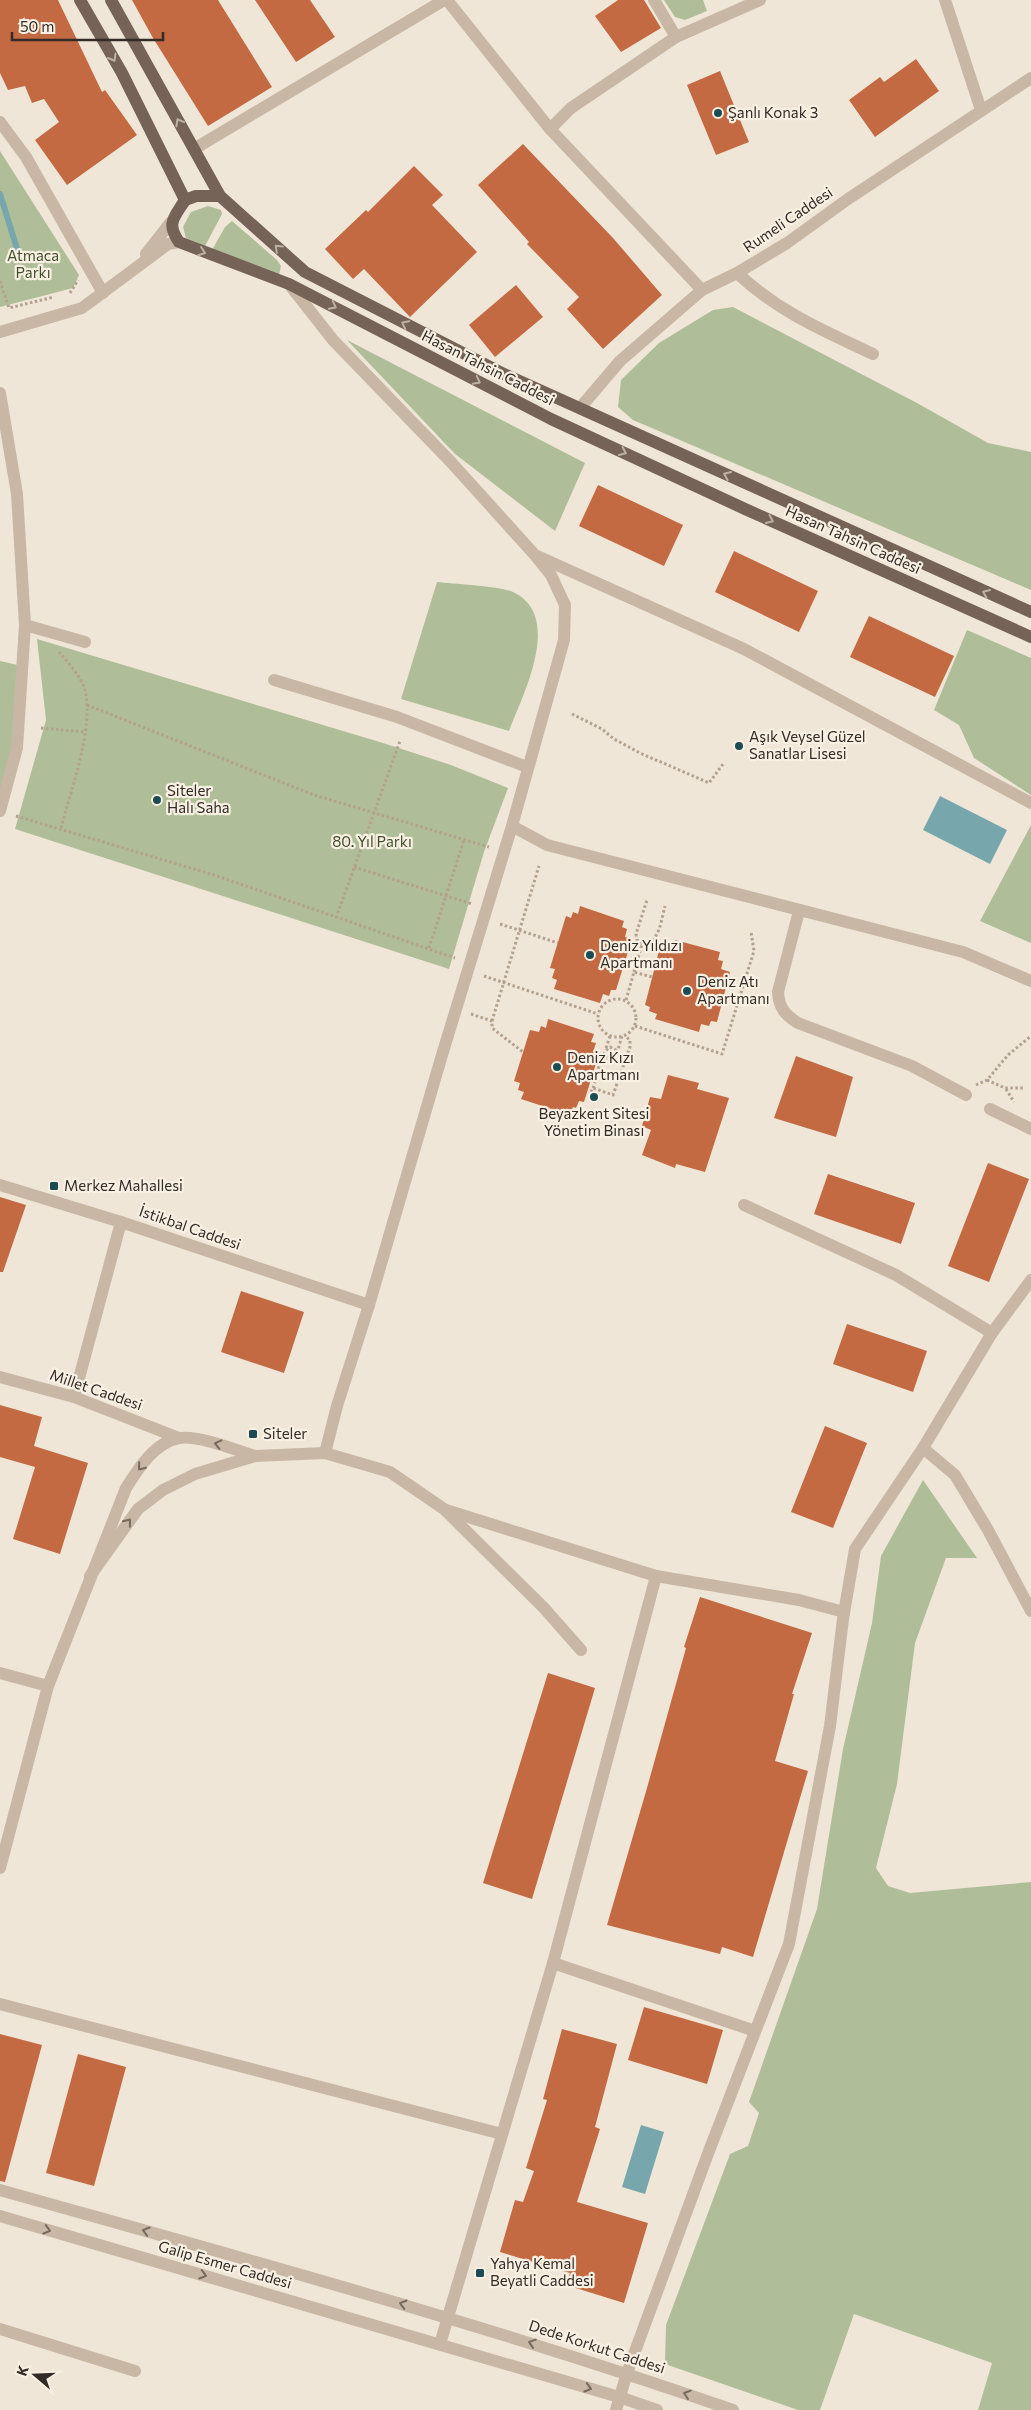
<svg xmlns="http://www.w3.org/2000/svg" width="1031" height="2410" font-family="Commissioner,sans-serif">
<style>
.green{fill:#afbe98}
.water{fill:#77a7ac}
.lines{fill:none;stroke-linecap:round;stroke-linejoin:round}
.stream{stroke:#77a7ac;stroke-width:6}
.building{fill:#c46a42}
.path{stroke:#b3a18e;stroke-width:3;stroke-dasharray:2.5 2.5;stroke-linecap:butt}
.minor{stroke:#c8b7a4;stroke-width:12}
.major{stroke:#756357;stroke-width:12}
.oneway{stroke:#bdb1a4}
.oneway2{stroke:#766a5f}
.poi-dot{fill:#1c4c53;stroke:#f8f0e3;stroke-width:2}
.labels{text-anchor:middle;stroke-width:4.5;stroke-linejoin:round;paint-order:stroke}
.poi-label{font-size:15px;fill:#332b26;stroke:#f8f0e3;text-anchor:start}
.street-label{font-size:15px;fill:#332b26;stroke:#f8f0e3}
.park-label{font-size:15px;fill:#40512a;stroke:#f8f0e3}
</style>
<rect width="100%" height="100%" fill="#f0e6d7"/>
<g class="green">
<polygon points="664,0 703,0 707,11 685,20 675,17"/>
<polygon points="0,151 79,275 73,288 0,307"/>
<polygon points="208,206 221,210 222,214 205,246 186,238 183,227 191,212"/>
<polygon points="232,221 277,260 281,266 279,275 212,250 225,227"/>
<polygon points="733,307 917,403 988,443 1031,452 1031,590 633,420 618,407 621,380 659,343 713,310"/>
<polygon points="347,340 585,463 555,531 455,454"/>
<path d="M437,582C454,584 499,586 513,592C564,616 523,694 509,731L401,699Z"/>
<polygon points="967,630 1031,658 1031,795 974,758 959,725 934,710"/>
<polygon points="37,639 383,743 451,765 508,788 484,852 449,969 15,829 46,720"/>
<polygon points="0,661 22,666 14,758 0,811"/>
<polygon points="1031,825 1031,943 980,921"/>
<polygon points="923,1480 977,1558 946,1558 915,1643 897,1784 876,1868 888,1886 910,1893 1031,1882 1031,2410 978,2410 992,2363 854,2314 820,2410 798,2410 665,2364 666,2325 730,2154 748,2146 759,2113 749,2102 817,1909 843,1749 872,1623 881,1556"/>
</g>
<g class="water">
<polygon points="940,796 1007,830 990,864 923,830"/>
<polygon points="641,2125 664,2132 645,2194 622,2187"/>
</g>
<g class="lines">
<polyline class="stream" points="0,194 18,252"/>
</g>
<g class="building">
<polygon points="0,0 58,0 102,92 105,90 137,135 67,185 35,140 59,122 44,99 32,103 25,86 8,90 0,73"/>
<polygon points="132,0 218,0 272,87 208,126 153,38"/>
<polygon points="255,0 310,0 335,37 296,62"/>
<polygon points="618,0 644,0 661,28 621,52 595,16"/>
<polygon points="916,59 939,91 875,137 849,100 880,77 884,82"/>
<polygon points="720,71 749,142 716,155 687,85"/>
<polygon points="523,144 613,238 662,295 603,349 567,309 579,297 527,244 529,242 478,185"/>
<polygon points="414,166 443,195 432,205 477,252 410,317 364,269 353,279 325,249 366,210 368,212"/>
<polygon points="516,285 543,317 495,357 469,325"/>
<polygon points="598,485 683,525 664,566 579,526"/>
<polygon points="734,551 818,591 799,632 715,592"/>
<polygon points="869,616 954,656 935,697 850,657"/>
<polygon points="580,906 624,921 622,927 627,929 625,937 632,939 616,990 611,990 609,996 603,994 600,1003 554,989 557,980 552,978 555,969 550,968 566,916 571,918 573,912 578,914"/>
<polygon points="675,940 720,952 718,960 723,961 721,969 730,972 717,1022 711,1021 709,1026 701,1024 699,1032 655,1019 657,1014 649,1011 650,1007 645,1005 659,951 664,952 668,945 674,946"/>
<polygon points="548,1019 594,1034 591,1042 596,1043 593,1052 599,1054 584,1102 579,1101 576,1108 573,1107 570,1115 521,1099 524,1092 518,1090 520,1083 514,1081 530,1030 539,1032 541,1026 546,1028"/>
<polygon points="796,1056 853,1077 836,1137 774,1118"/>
<polygon points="668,1075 699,1083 697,1089 729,1098 705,1172 676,1164 675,1168 642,1155 651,1130 642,1126 650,1097 661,1099"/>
<polygon points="988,1163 1029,1179 989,1282 948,1266"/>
<polygon points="828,1174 915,1203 901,1244 814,1214"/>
<polygon points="0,1197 26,1205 3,1272 0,1272"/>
<polygon points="241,1291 304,1312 284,1373 221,1352"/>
<polygon points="847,1324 927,1351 913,1392 833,1364"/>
<polygon points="0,1405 42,1417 34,1446 88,1463 60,1554 13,1539 35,1467 0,1457"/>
<polygon points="825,1426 867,1443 833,1528 791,1512"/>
<polygon points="700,1597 812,1633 792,1694 794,1694 775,1761 808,1771 753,1957 722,1947 720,1954 607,1925 647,1788 686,1648 684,1647"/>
<polygon points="548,1673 595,1688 532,1899 483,1883"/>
<polygon points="644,2007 723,2030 707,2084 628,2060"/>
<polygon points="562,2029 617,2044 595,2127 600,2129 577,2202 648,2223 624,2303 566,2285 570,2273 500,2252 515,2200 523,2202 534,2171 526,2168 547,2100 543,2099"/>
<polygon points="0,2034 42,2045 5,2182 0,2181"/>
<polygon points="78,2054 126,2067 94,2186 46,2173"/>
</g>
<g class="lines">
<g class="path">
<polyline points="0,281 9,308 54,297"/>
<polyline points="70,293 78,280"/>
<path d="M59,652C68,663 81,676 85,690C94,728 71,790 61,828"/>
<polyline points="87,705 314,795 489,847"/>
<polyline points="572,714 602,729 614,739 640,753 709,783 723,764"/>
<polyline points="41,728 86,732"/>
<polyline points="16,816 214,875 455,958"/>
<polyline points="354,867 472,904"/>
<polyline points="336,918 400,741"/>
<polyline points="500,924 558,943"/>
<polyline points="642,944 637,940 636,934 647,900"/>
<polyline points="429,948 464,840"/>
<path d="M634,972L642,944C660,943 661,920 665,906"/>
<polyline points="484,976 598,1014"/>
<circle cx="617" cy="1018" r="19"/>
<polyline points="626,1000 634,972 652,977"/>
<polyline points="471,1014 492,1021 492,1028 523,1052"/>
<polyline points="492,1021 539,866"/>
<polyline points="635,1026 722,1054 754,951 751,932"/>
<polyline points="606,1048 610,1036"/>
<polyline points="617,1053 622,1036"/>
<polyline points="987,1080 1005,1088 1025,1088"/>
<polyline points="976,1085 987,1080 1008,1055 1031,1036"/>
<path d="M593,1088C597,1077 600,1053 610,1047L616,1050L615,1060L603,1056"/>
<polyline points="1006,1089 1014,1102"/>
<polyline points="591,1092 593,1088 613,1095 630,1047 630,1040 625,1036"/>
</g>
<g class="minor">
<polyline points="447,0 550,129 702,290"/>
<polyline points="654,0 676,37"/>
<polyline points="945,0 981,110"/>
<polyline points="0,122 26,157 103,293"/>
<polyline points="550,129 571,108 676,37 760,0"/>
<polyline points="194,149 444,0"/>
<polyline points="146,254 171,222"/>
<path d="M737,273C779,312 822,330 873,354"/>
<polyline points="289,284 333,340 450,461 534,554 551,575 565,605 564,640 512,826 442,1055 369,1305 337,1406 325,1453"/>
<polyline points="0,332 82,308 168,244 179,242"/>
<polyline points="0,393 17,494 25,625 17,748 0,811"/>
<polyline points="580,408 620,361 702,290 737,273 787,243 848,199 1031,78"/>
<polyline points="537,556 744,649 1031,803"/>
<polyline points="25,625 85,642"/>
<polyline points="274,680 397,717 527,767"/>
<polyline points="512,826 547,845 963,952 1031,981"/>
<path d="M799,911L778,992C779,1008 785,1015 798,1023L912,1066L966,1095"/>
<polyline points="990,1109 1031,1129"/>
<polyline points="0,1185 121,1222 369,1305"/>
<polyline points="744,1205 896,1275 992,1333"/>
<polyline points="0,1377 74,1397 179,1438"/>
<polyline points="74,1397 121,1222"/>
<polyline points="923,1448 955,1475 988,1530 1031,1611"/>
<polyline points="446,1510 656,1576 799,1600 844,1612"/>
<polyline points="90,1576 138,1509 163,1490 195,1474 255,1456 325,1453 390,1472 444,1509 544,1608 581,1650"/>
<polyline points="0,1673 48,1686"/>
<path d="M0,1868L48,1686L126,1488C138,1469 155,1442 179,1438C199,1435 236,1450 255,1456"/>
<polyline points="553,1963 755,2031"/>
<polyline points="0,2004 502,2134"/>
<path d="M0,2190C245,2259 492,2326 733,2410"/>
<polyline points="0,2216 619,2397 657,2410"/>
<polyline points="0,2329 135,2371"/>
<polyline points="440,2344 553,1963 656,1576"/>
<polyline points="616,2410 627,2373 709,2151 789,1944 830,1726 843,1619 855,1549 923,1448 992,1333 1031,1280"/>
</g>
<g class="major">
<path d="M80,0L122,73L185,200C174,218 166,223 179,242L289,284L551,419L745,509L1031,637"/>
<polyline points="111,0 220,196 305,272 504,374 1031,612"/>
<polyline points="185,200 196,196 220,196"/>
</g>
</g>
<defs><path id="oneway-chevron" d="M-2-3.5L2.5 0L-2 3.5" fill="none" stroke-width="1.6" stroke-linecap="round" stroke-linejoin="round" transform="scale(1.25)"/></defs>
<g class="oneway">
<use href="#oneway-chevron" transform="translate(113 58) rotate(60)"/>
<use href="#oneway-chevron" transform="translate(179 122) rotate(-119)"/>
<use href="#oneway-chevron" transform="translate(278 248) rotate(-136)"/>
<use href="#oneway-chevron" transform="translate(202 252) rotate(20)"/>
<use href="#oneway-chevron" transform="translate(333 306) rotate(27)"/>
<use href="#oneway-chevron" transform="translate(405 324) rotate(-153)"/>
<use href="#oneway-chevron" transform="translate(477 381) rotate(27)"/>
<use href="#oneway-chevron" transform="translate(623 452) rotate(25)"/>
<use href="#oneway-chevron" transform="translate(727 475) rotate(-156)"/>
<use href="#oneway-chevron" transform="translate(770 520) rotate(24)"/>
<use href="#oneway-chevron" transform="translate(986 593) rotate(-157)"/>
</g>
<g class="oneway2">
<use href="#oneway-chevron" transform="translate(218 1444) rotate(-167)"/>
<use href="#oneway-chevron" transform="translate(141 1467) rotate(129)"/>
<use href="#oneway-chevron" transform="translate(128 1522) rotate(-52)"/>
<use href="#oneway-chevron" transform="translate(47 2230) rotate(16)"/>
<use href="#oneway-chevron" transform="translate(146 2231) rotate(-164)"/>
<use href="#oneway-chevron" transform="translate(203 2275) rotate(16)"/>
<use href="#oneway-chevron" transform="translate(403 2304) rotate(-164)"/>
<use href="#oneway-chevron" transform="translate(532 2343) rotate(-162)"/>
<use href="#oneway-chevron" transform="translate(588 2388) rotate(16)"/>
<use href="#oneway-chevron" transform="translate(687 2394) rotate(-161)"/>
</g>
<g class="poi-dot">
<circle cx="718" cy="113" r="5"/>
<circle cx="739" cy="746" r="5"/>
<circle cx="157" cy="800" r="5"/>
<circle cx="590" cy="955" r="5"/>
<circle cx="687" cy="991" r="5"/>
<circle cx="557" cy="1067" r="5"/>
<circle cx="594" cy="1097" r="5"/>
<rect x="49" y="1181" width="10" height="10" rx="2.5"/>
<rect x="248" y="1429" width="10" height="10" rx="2.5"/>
<rect x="475" y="2268" width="10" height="10" rx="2.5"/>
</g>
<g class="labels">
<g class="poi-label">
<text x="728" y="118">Şanlı Konak 3</text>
<text x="749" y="742">Aşık Veysel Güzel<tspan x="749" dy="17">Sanatlar Lisesi</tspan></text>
<text x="167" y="796">Siteler<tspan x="167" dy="17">Halı Saha</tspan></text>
<text x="600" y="951">Deniz Yıldızı<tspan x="600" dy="17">Apartmanı</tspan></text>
<text x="697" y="987">Deniz Atı<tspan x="697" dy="17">Apartmanı</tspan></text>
<text x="567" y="1063">Deniz Kızı<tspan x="567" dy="17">Apartmanı</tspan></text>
<text x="594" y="1119" text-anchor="middle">Beyazkent Sitesi<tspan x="594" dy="17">Yönetim Binası</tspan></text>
<text x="64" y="1191">Merkez Mahallesi</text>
<text x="263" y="1439">Siteler</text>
<text x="490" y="2269">Yahya Kemal<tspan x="490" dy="17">Beyatli Caddesi</tspan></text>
</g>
<g class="street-label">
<text transform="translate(788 220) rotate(-34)" y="5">Rumeli Caddesi</text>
<text transform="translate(488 368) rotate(27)" y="5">Hasan Tahsin Caddesi</text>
<text transform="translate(853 540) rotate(24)" y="5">Hasan Tahsin Caddesi</text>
<text transform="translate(190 1228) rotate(19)" y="5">İstikbal Caddesi</text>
<text transform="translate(96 1390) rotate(19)" y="5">Millet Caddesi</text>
<text transform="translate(225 2265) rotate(16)" y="5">Galip Esmer Caddesi</text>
<text transform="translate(597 2347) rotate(18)" y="5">Dede Korkut Caddesi</text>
</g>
<g class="park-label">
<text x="33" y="261">Atmaca<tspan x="33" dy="17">Parkı</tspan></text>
<text x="372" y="847">80. Yıl Parkı</text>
</g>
</g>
<g transform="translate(35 2375) rotate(289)" stroke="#f8f0e3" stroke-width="4" paint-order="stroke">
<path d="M0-4L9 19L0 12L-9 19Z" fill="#332b26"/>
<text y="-8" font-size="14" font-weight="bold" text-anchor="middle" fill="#332b26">K</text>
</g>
<path d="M12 32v8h151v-8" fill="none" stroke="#332b26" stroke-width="2.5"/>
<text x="20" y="32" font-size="15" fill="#332b26" stroke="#f8f0e3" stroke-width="4" paint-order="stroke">50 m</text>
</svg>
